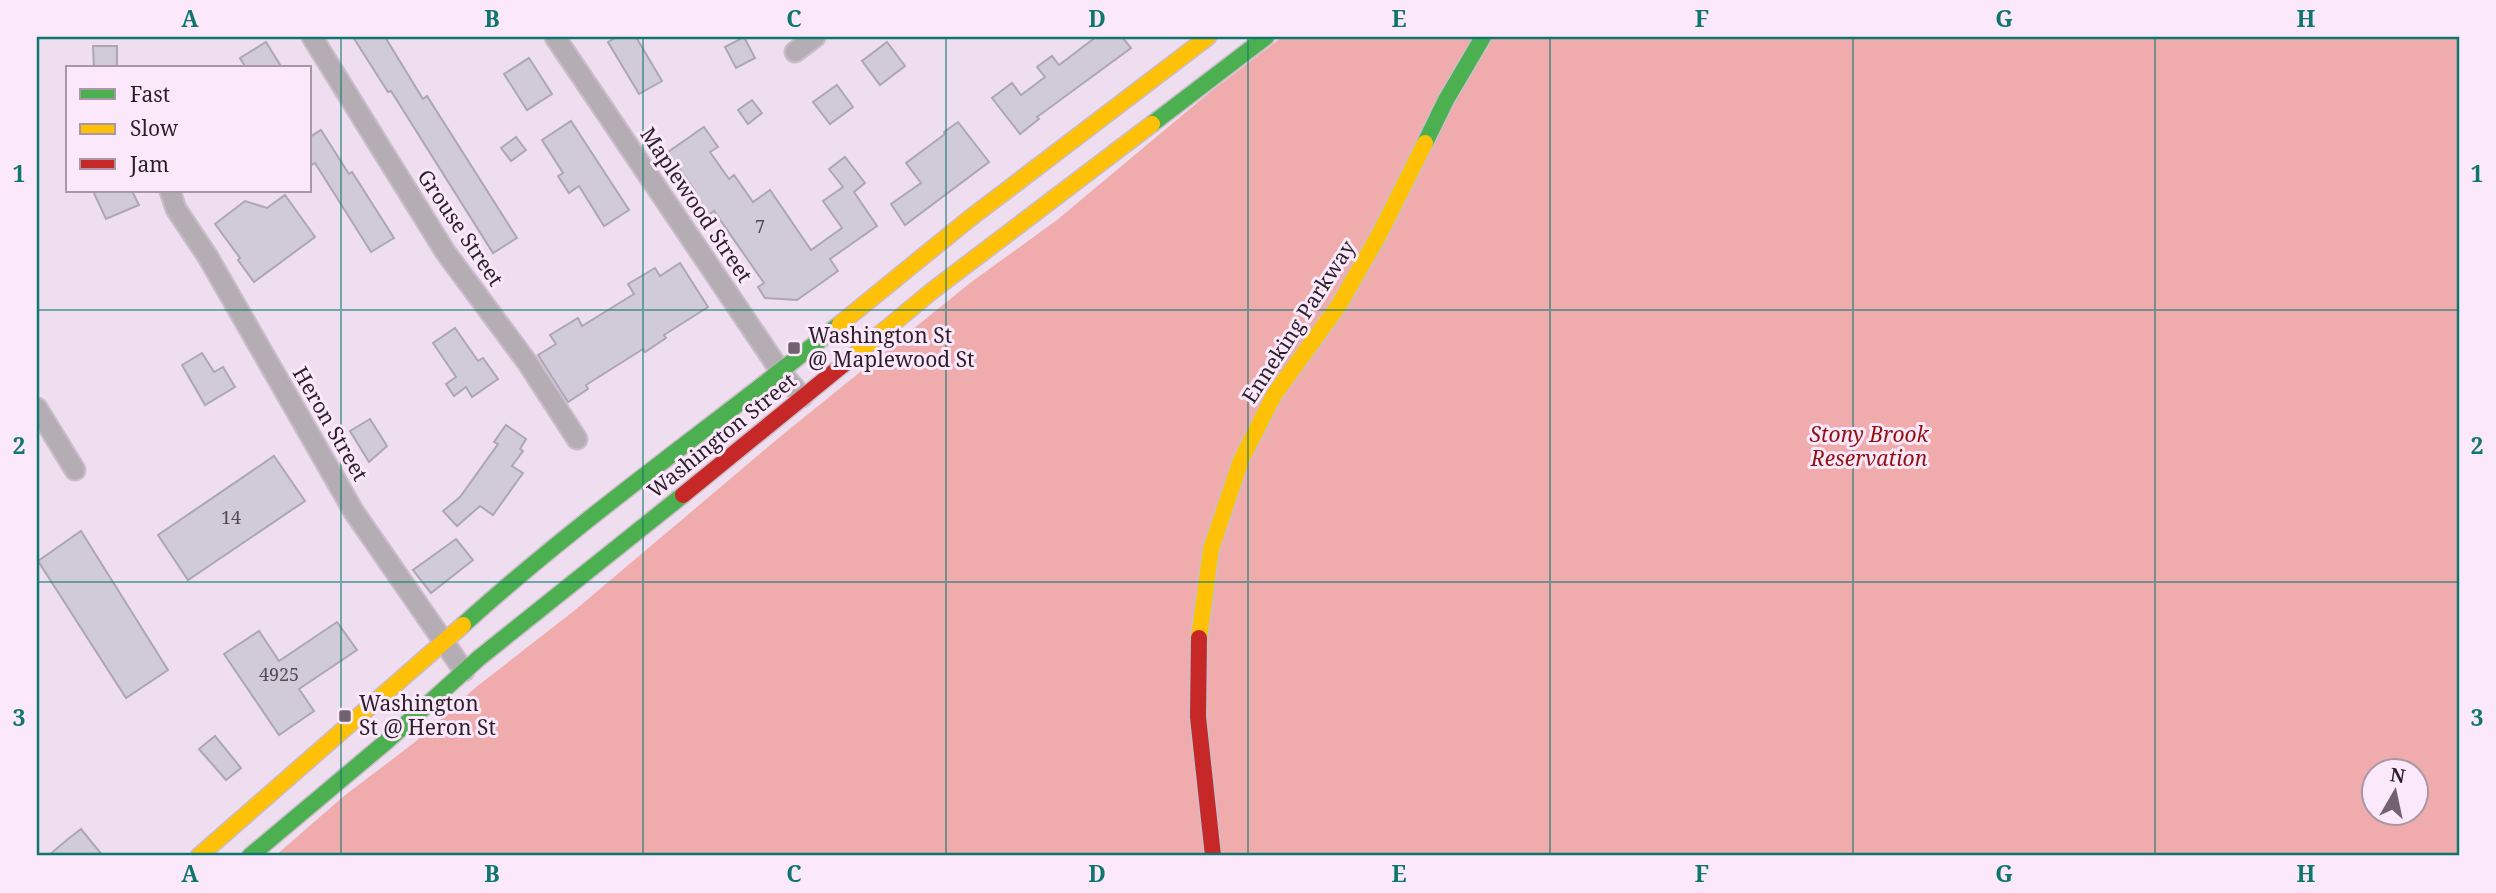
<svg xmlns="http://www.w3.org/2000/svg" width="2496" height="893" font-family="'Noto Serif',serif">
<style>
.forest{fill:#f0acad;fill-rule:evenodd}
.building{fill:#d1cbd9;stroke:#aca7b5;stroke-width:2}
.lines{fill:none;stroke-linecap:round;stroke-linejoin:round}
.street-casing{stroke:#cabdca;stroke-width:23}
.fast-casing{stroke:#cabdca;stroke-width:19}
.slow-casing{stroke:#cabdca;stroke-width:19}
.jam-casing{stroke:#cabdca;stroke-width:19}
.street{stroke:#b4aeb4;stroke-width:19}
.fast{stroke:#4caf50;stroke-width:16}
.slow{stroke:#ffc107;stroke-width:16}
.jam{stroke:#c62828;stroke-width:16}
.grid{fill:none;stroke:#0f766e;stroke-width:2;stroke-opacity:0.55}
.poi-dot{fill:#70626f;stroke:#fce8fb;stroke-width:2.5}
.labels{text-anchor:middle;stroke-width:6;stroke-linejoin:round;paint-order:stroke}
.number-label{font-size:18px;fill:#554b57}
.street-label{font-size:21px;fill:#2b1f2a;stroke:#fce8fb}
.poi-label{font-size:21px;fill:#2b1f2a;stroke:#fce8fb;text-anchor:start}
.park-label{font-size:21px;font-style:italic;fill:#8f1210;stroke:#fce8fb}
.neatline{fill:none;stroke:#0f766e;stroke-width:2.5}
.grid-label{font-size:23px;text-anchor:middle;font-weight:bold;fill:#0f766e}
</style>
<rect width="100%" height="100%" fill="#efdeef"/>
<path class="forest" d="M1282,37H2459V856H275L344,796L415,742L475,688L575,610L781,436L970,283L1057,220L1210,92ZM2374,770H2416V812H2374Z"/>
<g class="building">
<polygon points="353,37 385,37 423,99 427,96 517,238 493,253 391,91 388,92"/>
<polygon points="617,37 636,37 662,81 639,94 608,42"/>
<polygon points="744,37 755,58 736,68 725,47"/>
<polygon points="1096,37 1122,37 1131,48 1037,117 1039,119 1020,134 992,98 1012,83 1021,95 1045,77 1037,67 1052,56 1059,65"/>
<polygon points="266,42 282,68 246,68 240,58"/>
<polygon points="887,42 905,66 880,85 862,61"/>
<polygon points="93,46 117,46 117,68 94,68"/>
<polygon points="529,58 552,94 527,110 504,74"/>
<polygon points="837,85 853,107 830,124 813,102"/>
<polygon points="752,100 762,113 748,124 738,110"/>
<polygon points="571,121 629,210 604,226 579,186 569,193 558,176 563,173 542,140"/>
<polygon points="958,122 989,162 905,225 891,204 921,183 906,163 945,134 944,132"/>
<polygon points="704,127 718,147 710,152 729,179 734,175 753,202 770,190 811,250 842,228 823,201 843,187 829,169 845,157 865,183 854,192 877,226 830,259 838,271 797,300 765,298 758,287 764,283 714,211 705,218 699,210 694,213 684,198 695,191 668,152"/>
<polygon points="321,130 349,174 352,172 394,238 371,252 315,163 310,166 310,137"/>
<polygon points="516,137 526,150 511,161 501,148"/>
<polygon points="93,191 132,191 139,205 106,219"/>
<polygon points="285,195 315,237 254,282 238,260 240,258 215,224 245,201 267,208"/>
<polygon points="680,263 708,307 664,335 666,338 645,352 643,349 586,385 588,389 568,402 538,355 556,344 550,335 578,318 582,326 634,294 628,284 655,268 660,276"/>
<polygon points="455,328 478,361 483,358 498,379 472,397 466,387 454,396 446,384 456,377 433,343"/>
<polygon points="202,353 214,372 223,367 235,387 205,405 182,365"/>
<polygon points="370,419 387,446 369,462 350,431"/>
<polygon points="506,425 526,439 520,449 523,451 512,466 523,473 493,515 480,506 457,526 443,511 460,497 498,444 494,442"/>
<polygon points="274,456 305,501 188,580 158,535"/>
<polygon points="81,531 168,670 126,698 38,561"/>
<polygon points="456,539 473,560 431,593 413,570"/>
<polygon points="337,622 357,650 299,689 314,711 279,735 224,654 259,631 279,661"/>
<polygon points="215,736 241,768 226,780 199,749"/>
<polygon points="81,829 103,856 48,856 68,839"/>
</g>
<g class="lines">
<defs>
<g id="street">
<polyline points="312,37 446,253 527,362 577,439"/>
<polyline points="555,37 781,372 802,397"/>
<polyline points="795,52 815,37"/>
<polyline points="170,191 176,209 208,257 354,512 464,671"/>
<polyline points="37,408 75,470"/>
</g>
<g id="fast">
<polyline points="1152,124 1266,37"/>
<polyline points="1425,143 1446,100 1483,37"/>
<path d="M463,625C582,517 715,425 840,324"/>
<polyline points="250,856 387,741 479,658 683,495"/>
</g>
<g id="slow">
<polyline points="840,324 969,219 1208,37"/>
<polyline points="850,359 932,291 1152,124"/>
<polyline points="1199,638 1211,549 1241,460 1274,395 1339,305 1380,233 1425,143"/>
<polyline points="199,856 463,625"/>
</g>
<g id="jam">
<polyline points="683,495 850,359"/>
<polyline points="1199,638 1198,717 1213,856"/>
</g>
</defs>
<use href="#street" class="street-casing"/>
<use href="#fast" class="fast-casing"/>
<use href="#slow" class="slow-casing"/>
<use href="#jam" class="jam-casing"/>
<use href="#street" class="street"/>
<use href="#fast" class="fast"/>
<use href="#slow" class="slow"/>
<use href="#jam" class="jam"/>
</g>
<path class="grid" d="M341,37V856M643,37V856M946,37V856M1248,37V856M1550,37V856M1853,37V856M2155,37V856M37,310H2459M37,582H2459"/>
<g class="poi-dot">
<rect x="787" y="341" width="14" height="14" rx="3.5"/>
<rect x="338" y="709" width="14" height="14" rx="3.5"/>
</g>
<g class="labels">
<g class="number-label">
<text x="760" y="233">7</text>
<text x="231" y="524">14</text>
<text x="279" y="681">4925</text>
</g>
<g class="street-label">
<text transform="translate(696 205) rotate(56)" y="7">Maplewood Street</text>
<text transform="translate(460 228) rotate(56)" y="7">Grouse Street</text>
<text transform="translate(1299 322) rotate(-57)" y="7">Enneking Parkway</text>
<text transform="translate(330 424) rotate(60)" y="7">Heron Street</text>
<text transform="translate(722 436) rotate(-39)" y="7">Washington Street</text>
</g>
<g class="poi-label">
<text x="808" y="343">Washington St<tspan x="808" dy="24">@ Maplewood St</tspan></text>
<text x="359" y="711">Washington<tspan x="359" dy="24">St @ Heron St</tspan></text>
</g>
<g class="park-label">
<text x="1869" y="442">Stony Brook<tspan x="1869" dy="24">Reservation</tspan></text>
</g>
</g>
<rect width="2496" height="893" fill="none" stroke="#fce8fb" stroke-width="77"/>
<rect x="66" y="66" width="245" height="126" fill="#fce8fb" stroke="#a898a7" stroke-width="2"/>
<rect x="80" y="89" width="35" height="10" fill="#4caf50" stroke="#a898a7" stroke-width="2"/>
<text x="130" y="102" font-size="21" fill="#2b1f2a">Fast</text>
<rect x="80" y="124" width="35" height="10" fill="#ffc107" stroke="#a898a7" stroke-width="2"/>
<text x="130" y="136" font-size="21" fill="#2b1f2a">Slow</text>
<rect x="80" y="159" width="35" height="10" fill="#c62828" stroke="#a898a7" stroke-width="2"/>
<text x="130" y="172" font-size="21" fill="#2b1f2a">Jam</text>
<g transform="translate(2395 792) rotate(9)"><circle r="33" fill="#fce8fb" stroke="#a898a7" stroke-width="2"/>
<path d="M0-5L12 26L0 18L-12 26Z" fill="#70626f"/>
<text y="-10" font-size="19" font-weight="bold" text-anchor="middle" fill="#2b1f2a">N</text>
</g>
<rect x="38" y="38" width="2420" height="816" class="neatline"/>
<g class="grid-label">
<text x="190" y="27">A</text>
<text x="492" y="27">B</text>
<text x="794" y="27">C</text>
<text x="1097" y="27">D</text>
<text x="1399" y="27">E</text>
<text x="1702" y="27">F</text>
<text x="2004" y="27">G</text>
<text x="2306" y="27">H</text>
<text x="19" y="182">1</text>
<text x="2477" y="182">1</text>
<text x="19" y="454">2</text>
<text x="2477" y="454">2</text>
<text x="19" y="726">3</text>
<text x="2477" y="726">3</text>
<text x="190" y="882">A</text>
<text x="492" y="882">B</text>
<text x="794" y="882">C</text>
<text x="1097" y="882">D</text>
<text x="1399" y="882">E</text>
<text x="1702" y="882">F</text>
<text x="2004" y="882">G</text>
<text x="2306" y="882">H</text>
</g>
</svg>
